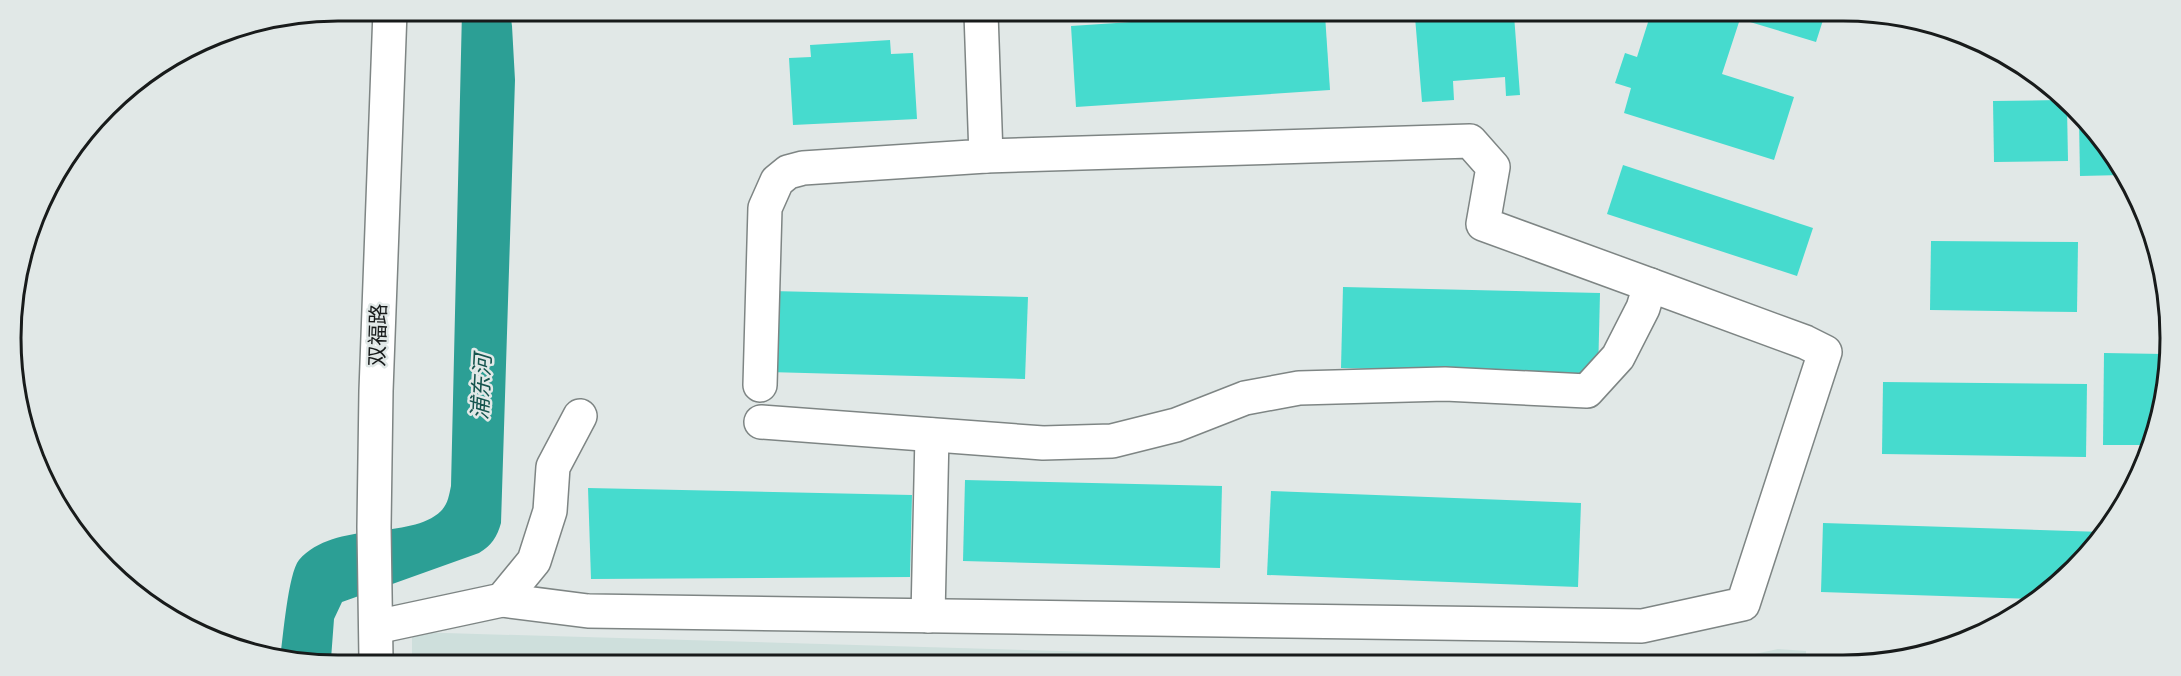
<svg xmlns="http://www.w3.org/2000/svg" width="2181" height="676" font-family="'Roboto Condensed','Noto Sans SC',sans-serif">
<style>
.built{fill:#cedfdc}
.water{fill:#2c9f95}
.building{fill:#46dbce}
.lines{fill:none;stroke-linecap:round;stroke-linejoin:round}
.street-casing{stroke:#7e8584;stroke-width:36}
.secondary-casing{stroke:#7e8584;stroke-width:36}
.street{stroke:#fff;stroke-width:33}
.secondary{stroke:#fff;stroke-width:33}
.labels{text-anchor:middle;stroke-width:5;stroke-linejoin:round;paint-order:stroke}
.street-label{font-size:21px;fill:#181b1b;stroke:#e1e8e7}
.water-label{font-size:22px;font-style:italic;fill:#16544e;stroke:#e1e8e7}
.rim{fill:none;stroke:#181b1b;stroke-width:3}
</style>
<rect width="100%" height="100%" fill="#e1e8e7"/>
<g class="built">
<polygon points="412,632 1433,662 412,659"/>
<polygon points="1778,649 1806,651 1806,662 1717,662"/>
</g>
<path class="water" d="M462,11H510L512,26L515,80L501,523C497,537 492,545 479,553L342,602L334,619L331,659H280C283,639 288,573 299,560C336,519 410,541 441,511C448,504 449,495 451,486Z"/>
<g class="building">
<polygon points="1252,14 1325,15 1330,90 1076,107 1071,26"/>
<polygon points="1445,15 1514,15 1520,95 1506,96 1505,77 1453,81 1454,100 1422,102 1415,17"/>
<polygon points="1650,16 1824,17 1816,42 1740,19 1722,74 1794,97 1774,160 1624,113 1631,88 1615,83 1625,53 1637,57"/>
<polygon points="890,40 891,54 913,53 917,119 793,125 789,58 811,57 810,45"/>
<polygon points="2059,100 2067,107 2068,161 1994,162 1993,101"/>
<polygon points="2079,120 2115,156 2123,175 2080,176"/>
<polygon points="1623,165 1813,228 1797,276 1607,214"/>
<polygon points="1931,241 2078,242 2077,312 1930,310"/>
<polygon points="1343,287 1600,293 1598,375 1341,368"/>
<polygon points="771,291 1028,297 1025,379 768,372"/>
<polygon points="2104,353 2164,354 2164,402 2148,445 2103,445"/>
<polygon points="1883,382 2087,384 2086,457 1882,454"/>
<polygon points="965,480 1222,486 1220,568 963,561"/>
<polygon points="588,488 912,495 910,577 591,579"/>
<polygon points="1271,491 1581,503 1578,587 1267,575"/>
<polygon points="1823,523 2103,532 2074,570 2033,599 1821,592"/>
</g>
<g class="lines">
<defs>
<g id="street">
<polyline points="760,385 765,208 777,181 788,172 803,168 986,156 981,13"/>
<polyline points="761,422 1043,443 1112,441 1176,425 1245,398 1299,388 1445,384 1587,391 1618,357 1643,308 1650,285 1483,224 1493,167 1470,141 986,156"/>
<polyline points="502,600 588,611 1642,626 1743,604 1825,352 1805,342 1650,285"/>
<polyline points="928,616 932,435"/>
<polyline points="376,627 502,600 534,561 550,511 553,467 580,416"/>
</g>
<polyline id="secondary" points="376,659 374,527 376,391 390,11"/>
</defs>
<use href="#street" class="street-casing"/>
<use href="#secondary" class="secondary-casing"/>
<use href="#street" class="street"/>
<use href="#secondary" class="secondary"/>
</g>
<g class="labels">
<g class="street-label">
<text transform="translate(378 335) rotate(-88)" y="7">双福路</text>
</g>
<g class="water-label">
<text transform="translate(481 387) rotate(-87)" y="8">浦东河</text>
</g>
</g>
<path d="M0 0H2181V676H0ZM338 21H1843A317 317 0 0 1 2160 338V338A317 317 0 0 1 1843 655H338A317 317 0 0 1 21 338V338A317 317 0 0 1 338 21Z" fill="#e1e8e7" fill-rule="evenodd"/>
<path class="rim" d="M338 21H1843A317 317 0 0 1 2160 338V338A317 317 0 0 1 1843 655H338A317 317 0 0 1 21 338V338A317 317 0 0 1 338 21Z"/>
</svg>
